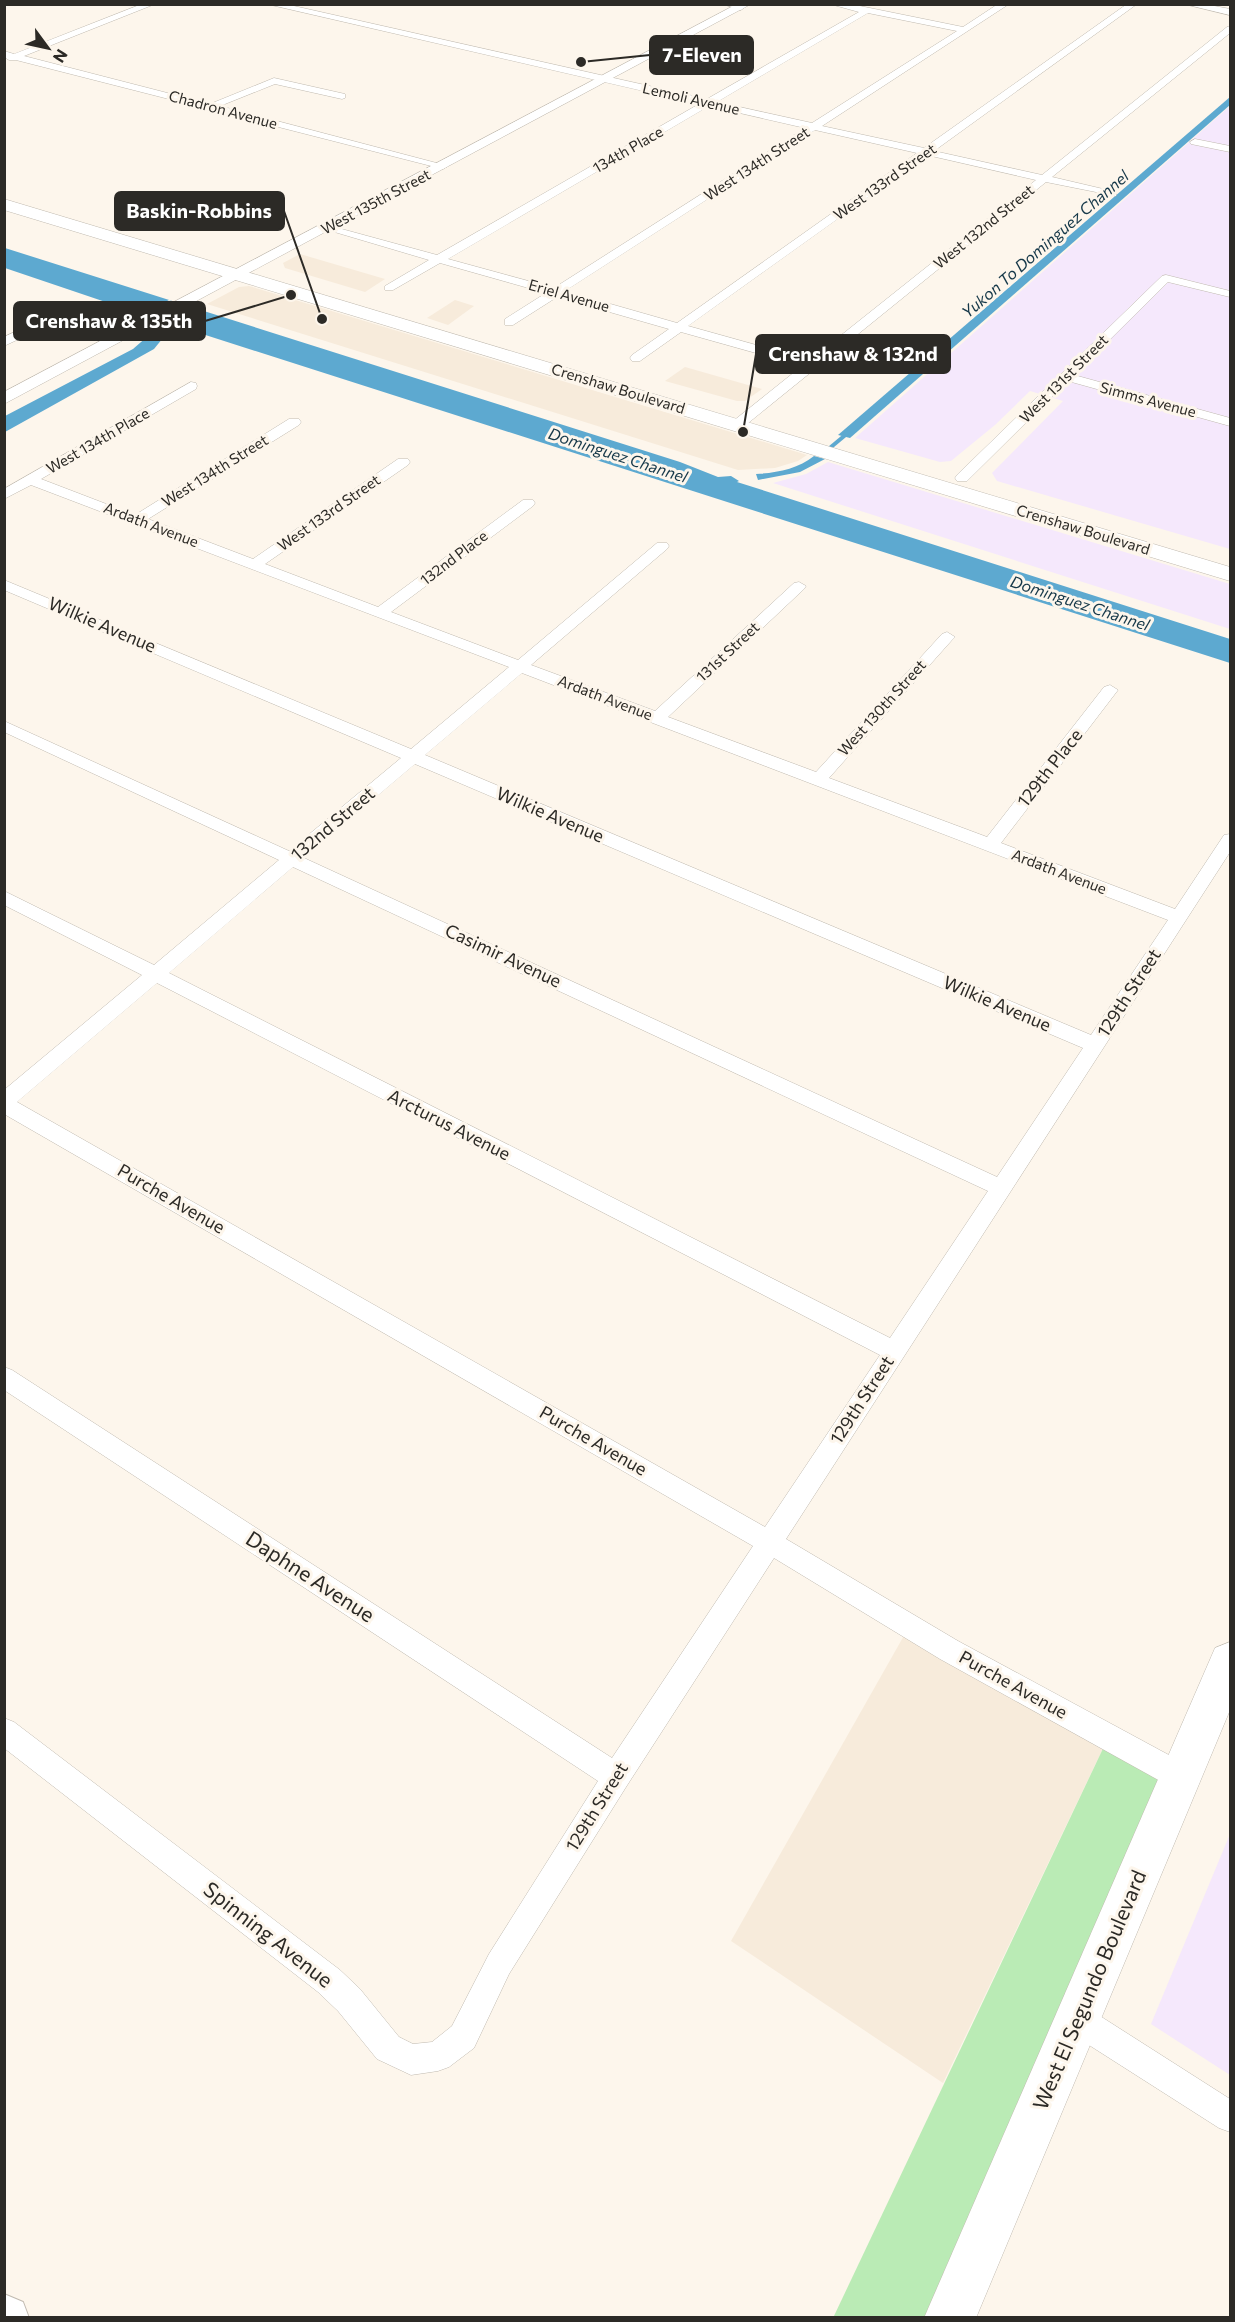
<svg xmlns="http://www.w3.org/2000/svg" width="1235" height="2322" font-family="Commissioner,sans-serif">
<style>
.built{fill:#f7ebdb}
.industrial{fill:#f5e8fc}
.green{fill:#baebb5}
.water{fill:#5da9d0}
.pier{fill:#fdf6ec}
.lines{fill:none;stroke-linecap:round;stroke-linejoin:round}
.stream{stroke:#5da9d0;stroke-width:4}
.minor-casing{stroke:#c0bab0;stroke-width:1}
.tertiary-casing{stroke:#c0bab0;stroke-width:1}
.secondary-casing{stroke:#c0bab0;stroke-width:2}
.primary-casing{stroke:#c0bab0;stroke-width:1}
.minor{fill:#fff;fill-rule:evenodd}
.tertiary{fill:#fff;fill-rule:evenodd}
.secondary{fill:#fff;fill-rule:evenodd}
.primary{fill:#fff;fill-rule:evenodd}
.labels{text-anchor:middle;stroke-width:6;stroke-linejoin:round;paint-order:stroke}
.far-street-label{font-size:15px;fill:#2c2a26;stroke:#fdf6ec}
.far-water-label{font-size:16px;font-style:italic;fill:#163849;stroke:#fdf6ec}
.street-label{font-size:18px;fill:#2c2a26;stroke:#fdf6ec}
.near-street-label{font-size:21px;fill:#2c2a26;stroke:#fdf6ec}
.leader{fill:none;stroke:#2c2a26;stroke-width:2}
.callout-dot{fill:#2c2a26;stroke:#fdf6ec;stroke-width:2}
.callout{fill:#2c2a26;stroke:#2c2a26;stroke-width:2}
.callout-label{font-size:20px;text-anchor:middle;font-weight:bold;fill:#fff}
</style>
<rect width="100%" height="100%" fill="#fdf6ec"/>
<g class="built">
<polygon points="300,254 385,279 365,292 285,268 283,263"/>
<polygon points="249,286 807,455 798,461 775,468 738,470 207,304 239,287"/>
<polygon points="455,300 474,306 448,325 427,318"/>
<polygon points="685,367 762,389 745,401 737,401 665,381"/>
<polygon points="910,1625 1108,1738 943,2083 731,1941"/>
</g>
<g class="industrial">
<polygon points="1230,106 1230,549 997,481 992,473 1063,401 1030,391 995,425 951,461 940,462 855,438"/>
<polygon points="828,462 1230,584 1230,629 773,483 806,474"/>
<polygon points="1230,1834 1230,2075 1151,2024"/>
</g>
<polygon class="green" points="1108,1738 1181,1777 950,2317 833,2318"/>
<g class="water">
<polygon points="1230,97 1230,105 850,438 838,435"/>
<polygon points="5,248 680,462 718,477 731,476 739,481 737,482 1230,639 1230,663 165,322 167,333 154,349 5,432 5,416 133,349 148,336 142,317 144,315 5,268"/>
<path d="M814,456L825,459L800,472L758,480L756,474C776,473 798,469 814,456Z"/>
</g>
<polygon class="pier" points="169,300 195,309 166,324 167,330 160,327 147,334 142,317 139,316"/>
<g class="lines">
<polyline class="stream" points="825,452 849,432"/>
<defs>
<g id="minor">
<polygon points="142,4 155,4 24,56 210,104 274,78 345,94 345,98 342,99 275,84 220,106 448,166 443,169 16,60 9,60 4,57 4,51 14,54"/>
<path d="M267,4H285L707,99L859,12L830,4H850L963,27L998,4H1009L822,126L924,148L1127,4H1137L934,151L1042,175L1227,27L1230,26V33L1052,177L1116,192V196L1046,182L742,428L737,429L730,425L732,422L802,366L681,332L640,361H632L630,358L632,355L669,329L557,297L513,325H505V319L546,293L440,263L393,290H385V286L429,260L321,228L327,225L437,255L699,104ZM868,13L957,31L812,123L717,102ZM709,106L805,128L554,288L448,259ZM815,130L917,153L677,323L565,291ZM927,155L1036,180L810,360L688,326Z"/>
<polygon points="723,4 741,4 745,7 741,10"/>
<polygon points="1184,4 1204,4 1230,9 1230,15"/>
<polygon points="1195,139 1230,146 1230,152 1191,144 1190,142"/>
<polygon points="1166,275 1230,291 1230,297 1168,282 1074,375 1230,418 1230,426 1068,381 967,481 957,481 955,478 957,475 1162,276"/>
<polygon points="30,325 34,326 34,332 4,346 4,337"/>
<path d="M191,382L196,383L197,386L196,389L41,479L135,515L289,419H299L301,422L299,425L148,519L253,559L398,459H408L410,462L408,465L265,564L378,607L523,500H533L535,503L533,506L391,612L518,660L657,543H667L669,546L667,549L531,665L655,711L794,583L799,582L806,586L804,589L668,717L816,772L942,634L947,632L955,637L952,640L829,778L987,837L1104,687L1110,685L1118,690L1001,843L1175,909L1224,835L1230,834V852L786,1539L958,1641L1191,1767L1195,1777L1191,1787L1181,1791L1171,1787L940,1659L774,1558L626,1787L509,1974L474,2048L449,2067L438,2071L411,2075L377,2059L338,2011L318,1992L4,1748V1718L14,1722L340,1970L360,1989L399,2037L413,2044L432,2042L452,2026L489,1954L598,1781L4,1390V1367L12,1370L612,1758L753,1546L4,1114V1090L142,975L4,905V891L154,965L279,860L4,732V721L289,851L401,758L4,590V580L411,749L509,667L31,485L4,499V489ZM522,673L1168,920L1091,1035L425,755ZM415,764L1083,1048L997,1177L304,858ZM293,867L988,1191L890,1338L169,973ZM157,983L880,1355L765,1527L17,1102Z"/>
<polygon points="1078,2005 1089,2009 1230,2099 1230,2132 1219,2128 1067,2031 1063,2020 1067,2009"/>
</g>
<polygon id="tertiary" points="737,4 751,4 4,404 4,392"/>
<polygon id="secondary" points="4,2294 23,2302 29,2318 4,2318"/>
<g id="primary">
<polygon points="4,199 1230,567 1230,581 4,210"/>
<polygon points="1230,1642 1230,1710 976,2318 924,2318 1215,1648"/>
</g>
</defs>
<use href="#minor" class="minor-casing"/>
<use href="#tertiary" class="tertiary-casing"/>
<use href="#secondary" class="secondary-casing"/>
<use href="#primary" class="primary-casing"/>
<use href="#minor" class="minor"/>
<use href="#tertiary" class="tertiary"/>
<use href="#secondary" class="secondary"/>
<use href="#primary" class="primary"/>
</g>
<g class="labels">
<g class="far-street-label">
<text transform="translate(691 99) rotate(13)" y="5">Lemoli Avenue</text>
<text transform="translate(223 110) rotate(15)" y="5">Chadron Avenue</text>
<text transform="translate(628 150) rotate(-30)" y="5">134th Place</text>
<text transform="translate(757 164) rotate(-33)" y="5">West 134th Street</text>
<text transform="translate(885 182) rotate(-35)" y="5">West 133rd Street</text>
<text transform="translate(376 202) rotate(-28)" y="5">West 135th Street</text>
<text transform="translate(984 227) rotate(-39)" y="5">West 132nd Street</text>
<text transform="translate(569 296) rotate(16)" y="5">Eriel Avenue</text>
<text transform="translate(1064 379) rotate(-45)" y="5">West 131st Street</text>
<text transform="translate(618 389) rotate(17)" y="5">Crenshaw Boulevard</text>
<text transform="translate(1148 400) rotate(15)" y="5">Simms Avenue</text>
<text transform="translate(98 441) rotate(-30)" y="5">West 134th Place</text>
<text transform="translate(215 471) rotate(-32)" y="5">West 134th Street</text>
<text transform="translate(329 513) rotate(-35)" y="5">West 133rd Street</text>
<text transform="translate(151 525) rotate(21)" y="5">Ardath Avenue</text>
<text transform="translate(1083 530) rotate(17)" y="5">Crenshaw Boulevard</text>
<text transform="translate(454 558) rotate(-37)" y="5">132nd Place</text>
<text transform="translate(728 652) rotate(-43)" y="5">131st Street</text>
<text transform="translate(605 698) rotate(21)" y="5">Ardath Avenue</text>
<text transform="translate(882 708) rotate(-48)" y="5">West 130th Street</text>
<text transform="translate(1059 872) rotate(21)" y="5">Ardath Avenue</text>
</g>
<g class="far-water-label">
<text transform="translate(1045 244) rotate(-41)" y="6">Yukon To Dominguez Channel</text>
<text transform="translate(618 455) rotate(18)" y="6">Dominguez Channel</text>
<text transform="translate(1080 603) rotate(18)" y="6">Dominguez Channel</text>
</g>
<g class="street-label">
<text transform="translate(102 625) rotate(23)" y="6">Wilkie Avenue</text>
<text transform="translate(1050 768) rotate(-52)" y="6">129th Place</text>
<text transform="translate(550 815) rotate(23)" y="6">Wilkie Avenue</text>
<text transform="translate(333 824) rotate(-40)" y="6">132nd Street</text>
<text transform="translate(503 956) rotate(25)" y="6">Casimir Avenue</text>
<text transform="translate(1129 993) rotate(-57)" y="6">129th Street</text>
<text transform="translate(997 1004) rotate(23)" y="6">Wilkie Avenue</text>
<text transform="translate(449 1125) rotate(27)" y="6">Arcturus Avenue</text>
<text transform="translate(171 1199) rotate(30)" y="6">Purche Avenue</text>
<text transform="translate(862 1400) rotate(-57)" y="6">129th Street</text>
<text transform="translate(593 1441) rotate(30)" y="6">Purche Avenue</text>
<text transform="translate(1013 1685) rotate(29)" y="6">Purche Avenue</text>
<text transform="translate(597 1807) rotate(-58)" y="6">129th Street</text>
</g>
<g class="near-street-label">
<text transform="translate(310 1577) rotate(33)" y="7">Daphne Avenue</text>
<text transform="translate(268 1935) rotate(38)" y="7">Spinning Avenue</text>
<text transform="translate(1090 1990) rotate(-67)" y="7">West El Segundo Boulevard</text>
</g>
</g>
<path class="leader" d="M581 62L650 55M322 319L284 211M291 295L205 321M743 432L756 354"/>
<g class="callout-dot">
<circle cx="581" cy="62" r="6"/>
<circle cx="322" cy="319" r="6"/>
<circle cx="291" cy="295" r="6"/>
<circle cx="743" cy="432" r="6"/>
</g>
<g class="callout">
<rect x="650" y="36" width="103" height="38" rx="6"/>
<rect x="115" y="192" width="169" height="38" rx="6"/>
<rect x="14" y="302" width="191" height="38" rx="6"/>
<rect x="756" y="335" width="194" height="38" rx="6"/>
</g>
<g class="callout-label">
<text x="702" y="62">7-Eleven</text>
<text x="199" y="218">Baskin-Robbins</text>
<text x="109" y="328">Crenshaw &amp; 135th</text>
<text x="853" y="361">Crenshaw &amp; 132nd</text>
</g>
<rect width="1235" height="2322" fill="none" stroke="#2c2a26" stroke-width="12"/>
<g transform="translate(48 48) rotate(123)" stroke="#fdf6ec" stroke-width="4.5" paint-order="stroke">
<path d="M0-4.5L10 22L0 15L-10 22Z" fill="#2c2a26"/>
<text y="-9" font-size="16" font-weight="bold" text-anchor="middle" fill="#2c2a26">N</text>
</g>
</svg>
